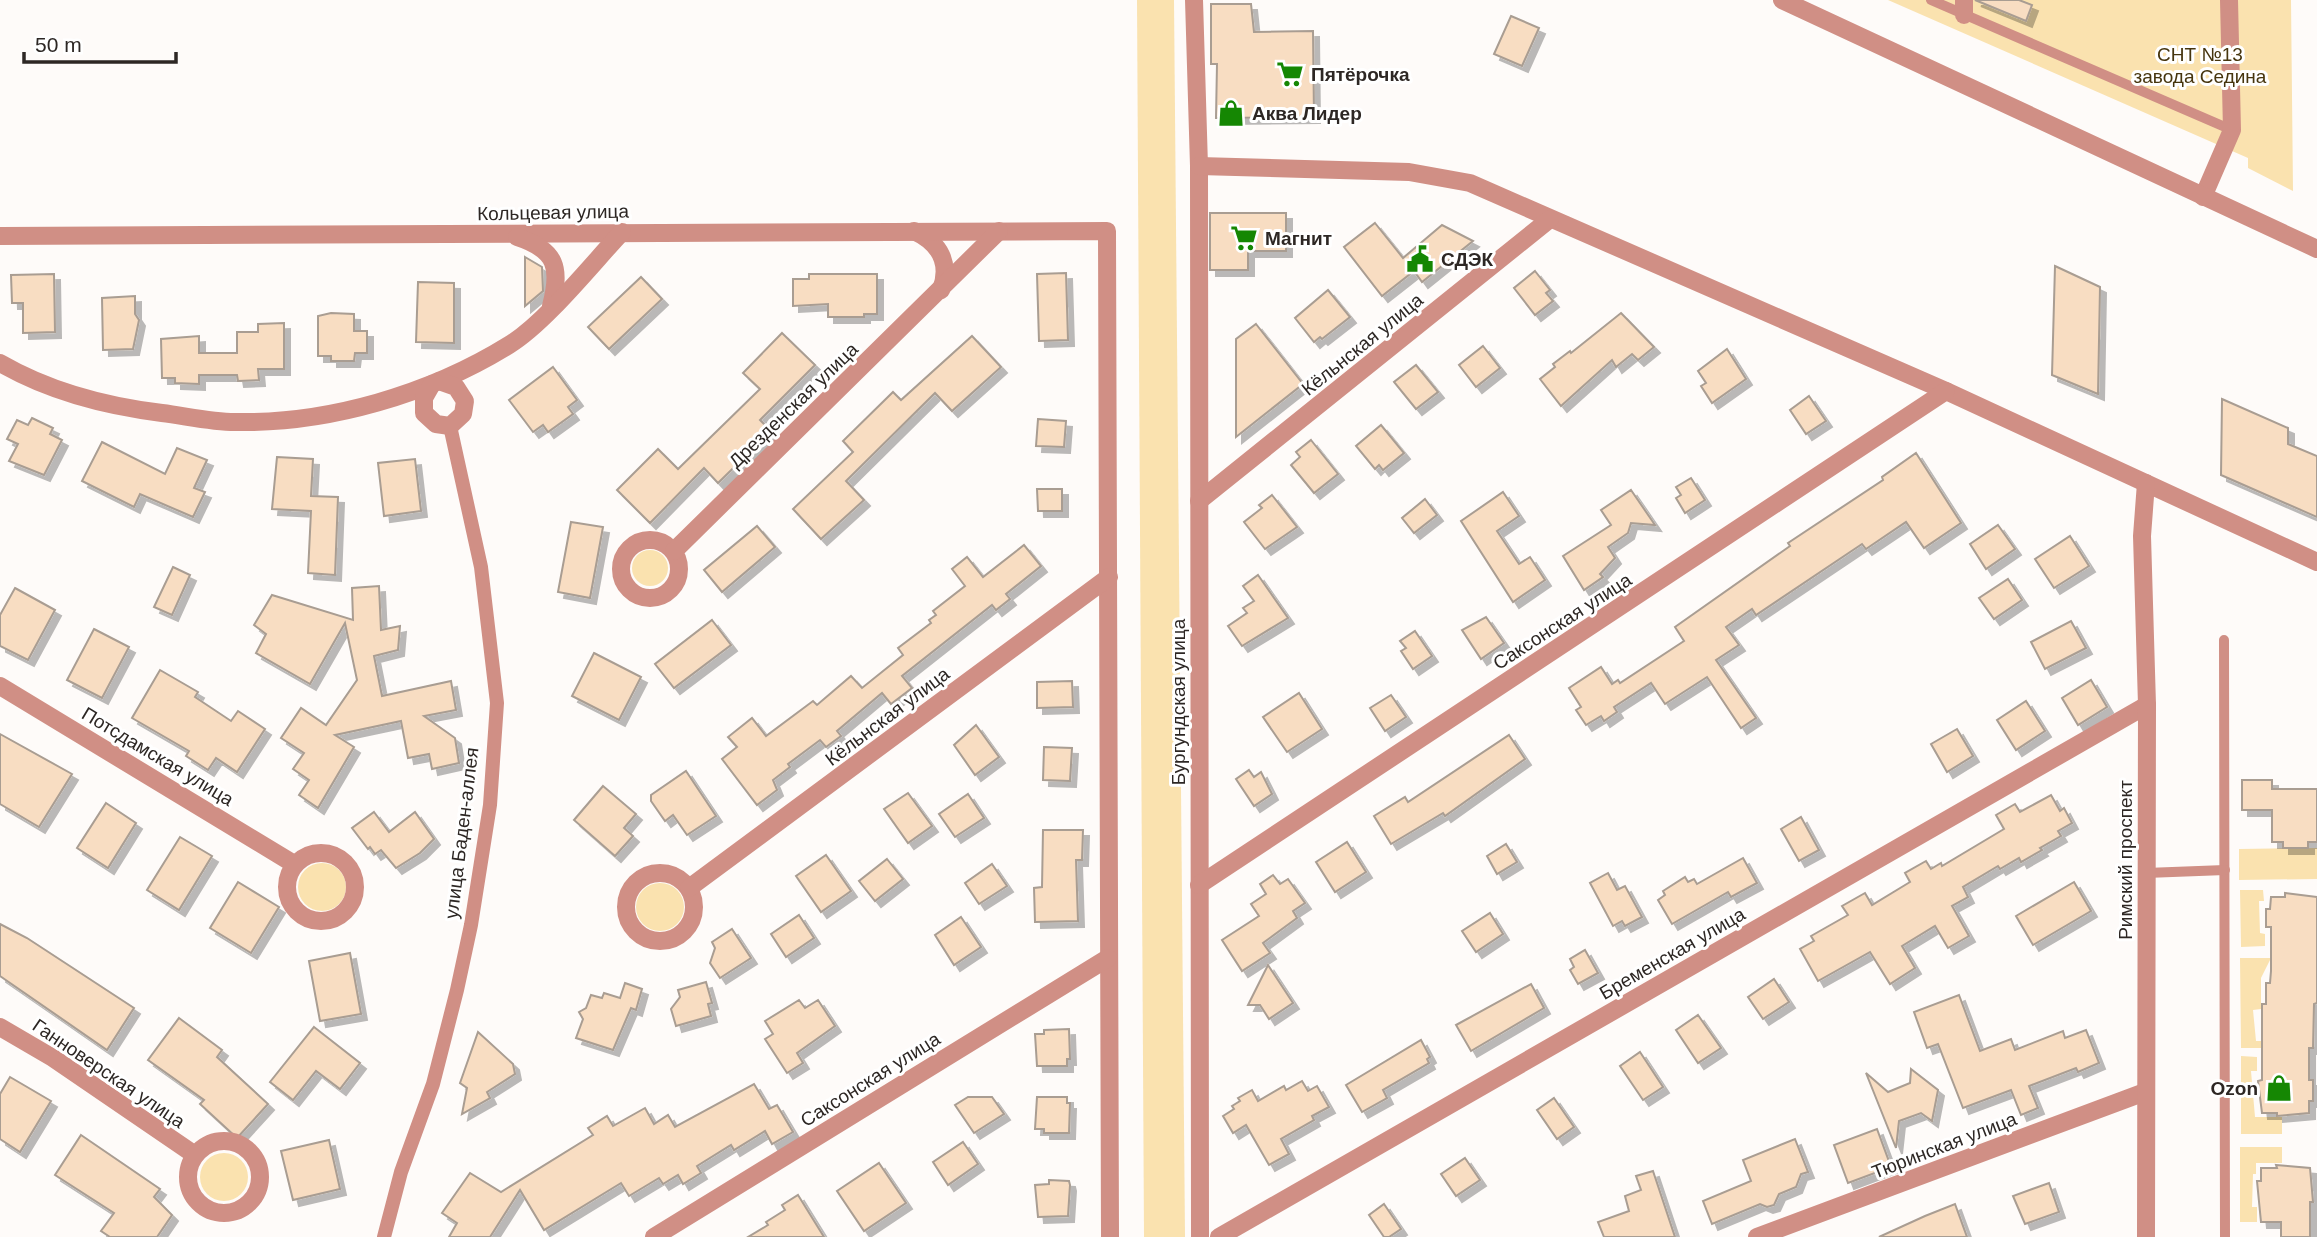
<svg xmlns="http://www.w3.org/2000/svg" width="2317" height="1237" font-family="Arial,sans-serif">
<style>
.green{fill:#fae2af}
.building{fill:#f8ddc2;stroke:#a99d92;stroke-width:2;filter:url(#shadow)}
.lines{fill:none;stroke-linecap:round;stroke-linejoin:round}
.service{stroke:#d08f85;stroke-width:10}
.pedestrian{stroke:#d08f85;stroke-width:14}
.minor{stroke:#d08f85;stroke-width:18}
.tertiary{stroke:#d08f85;stroke-width:18}
.labels{text-anchor:middle;stroke-width:6;stroke-linejoin:round;paint-order:stroke}
.park-label{font-size:19px;fill:#46350e;stroke:#fff}
.poi-label{font-size:19px;font-weight:bold;fill:#2d2724;stroke:#fff;text-anchor:start}
.street-label{font-size:19px;fill:#2d2724;stroke:#fff}
</style>
<defs>
<filter id="shadow"><feDropShadow dx="6" dy="6" stdDeviation="0" flood-color="#0004"/></filter>
</defs>
<rect width="100%" height="100%" fill="#fefbf9"/>
<g class="green">
<polygon points="1137,0 1174,0 1185,1237 1144,1237"/>
<polygon points="1888,0 2291,0 2293,191 2248,168 2248,158"/>
<circle cx="650" cy="568" r="18"/>
<polygon points="2317,848 2317,879 2239,880 2239,849"/>
<circle cx="322" cy="887" r="24"/>
<circle cx="660" cy="907" r="24"/>
<polygon points="2240,890 2263,890 2264,901 2259,901 2260,933 2265,934 2265,946 2241,947"/>
<polygon points="2240,958 2271,958 2261,978 2261,1009 2253,1010 2256,1041 2263,1041 2263,1048 2241,1048"/>
<polygon points="2241,1056 2257,1057 2257,1071 2251,1071 2255,1117 2282,1117 2282,1134 2241,1134"/>
<polygon points="2240,1147 2282,1147 2282,1163 2256,1163 2256,1174 2253,1174 2252,1207 2257,1207 2257,1222 2240,1222"/>
<circle cx="224" cy="1177" r="24"/>
</g>
<g class="building">
<polygon points="1975,0 2019,0 2032,5 2026,21"/>
<polygon points="1211,4 1251,4 1254,32 1313,31 1314,117 1216,118 1217,64 1211,64"/>
<polygon points="1511,16 1539,28 1522,66 1494,54"/>
<polygon points="1210,213 1286,213 1286,251 1248,251 1248,270 1210,270"/>
<polygon points="1375,223 1403,258 1442,225 1473,241 1422,282 1414,271 1382,296 1344,247"/>
<polygon points="525,257 542,267 543,291 525,306"/>
<polygon points="2055,266 2100,287 2098,394 2052,375"/>
<polygon points="1535,271 1550,290 1546,293 1553,301 1535,315 1514,288"/>
<polygon points="1066,273 1068,340 1039,341 1037,274"/>
<polygon points="54,274 55,332 23,333 23,303 12,303 11,275"/>
<polygon points="809,274 877,274 877,314 864,314 864,317 828,317 828,304 793,306 793,279 809,279"/>
<polygon points="641,277 662,299 609,349 588,327"/>
<polygon points="418,282 454,283 454,343 416,342"/>
<polygon points="1328,290 1350,317 1322,339 1320,337 1314,342 1295,318"/>
<polygon points="135,296 135,314 139,320 133,349 103,350 102,298"/>
<polygon points="331,313 354,314 354,331 367,331 367,353 355,353 354,361 331,361 331,356 318,356 318,316"/>
<polygon points="1621,313 1654,347 1638,360 1632,354 1616,367 1612,360 1561,406 1540,379 1555,367 1553,364 1570,351 1571,353"/>
<polygon points="284,323 284,369 258,369 259,380 238,381 237,375 199,375 199,384 175,383 175,378 162,378 161,339 199,336 199,353 237,353 237,332 258,332 258,324"/>
<polygon points="1256,324 1303,384 1236,437 1236,339"/>
<polygon points="782,333 815,365 760,420 771,431 718,483 704,468 650,523 617,490 658,449 678,469 760,389 743,373"/>
<polygon points="972,336 1001,367 952,411 935,393 846,481 864,500 821,539 793,509 853,452 843,441 893,392 901,400"/>
<polygon points="1483,346 1500,368 1476,387 1459,365"/>
<polygon points="1727,349 1746,379 1712,403 1701,386 1706,383 1698,371"/>
<polygon points="1416,365 1438,392 1416,409 1394,382"/>
<polygon points="553,367 577,400 568,407 573,414 548,432 543,425 533,432 509,400"/>
<polygon points="1809,396 1826,421 1806,434 1790,410"/>
<polygon points="2222,399 2288,428 2288,444 2317,456 2317,517 2221,475"/>
<polygon points="32,418 53,428 50,434 62,440 44,475 9,461 18,444 7,439 17,420 28,425"/>
<polygon points="1038,419 1066,421 1064,447 1036,446"/>
<polygon points="1381,425 1404,453 1383,470 1379,465 1375,469 1356,446"/>
<polygon points="1311,440 1338,474 1314,493 1291,465 1300,457 1296,452"/>
<polygon points="102,442 165,474 177,448 207,460 194,488 205,492 193,517 140,494 134,507 82,481"/>
<polygon points="1916,453 1961,523 1924,548 1906,522 1866,549 1862,544 1756,615 1752,609 1726,627 1739,645 1716,660 1756,718 1741,728 1707,677 1665,704 1651,683 1614,707 1617,712 1604,721 1601,716 1586,725 1576,710 1581,707 1569,688 1601,667 1612,684 1618,680 1620,683 1684,641 1675,627 1790,546 1788,543 1883,480 1882,477"/>
<polygon points="277,457 313,459 311,496 338,497 335,575 308,573 311,511 272,509"/>
<polygon points="415,459 421,511 384,516 378,463"/>
<polygon points="1691,478 1705,500 1685,513 1676,498 1681,495 1676,487"/>
<polygon points="1037,489 1062,489 1062,511 1038,511"/>
<polygon points="1631,490 1655,525 1631,523 1628,533 1608,547 1615,558 1600,574 1603,577 1584,590 1563,556 1611,525 1601,510"/>
<polygon points="1503,492 1519,516 1497,531 1519,564 1530,557 1545,580 1513,602 1461,521"/>
<polygon points="1272,495 1297,527 1265,549 1244,522 1262,508 1259,505"/>
<polygon points="1425,499 1437,515 1414,533 1402,518"/>
<polygon points="571,522 603,527 590,598 558,592"/>
<polygon points="1998,525 2015,549 1986,569 1970,544"/>
<polygon points="757,526 775,547 722,592 704,570"/>
<polygon points="2070,536 2089,566 2054,588 2035,559"/>
<polygon points="1024,545 1041,566 1006,594 1010,599 996,610 992,605 902,676 912,688 891,704 882,693 837,731 841,736 826,747 820,740 788,764 790,767 773,780 777,790 757,805 722,759 737,747 728,737 752,718 766,736 813,701 817,705 851,676 862,688 903,655 898,648 931,623 929,620 936,615 933,611 965,586 952,569 967,557 983,577"/>
<polygon points="173,567 190,575 172,615 154,607"/>
<polygon points="1258,575 1288,618 1242,646 1228,626 1247,613 1243,608 1254,601 1243,586"/>
<polygon points="2008,579 2022,600 1994,619 1979,598"/>
<polygon points="379,586 381,630 400,626 398,650 374,656 382,696 451,681 456,710 424,716 455,738 459,763 432,769 429,754 408,758 401,721 335,735 354,747 318,808 299,795 309,780 293,769 304,753 281,738 301,708 326,725 357,680 345,623 310,684 256,653 266,634 254,625 272,595 353,620 352,588"/>
<polygon points="15,588 55,610 28,660 0,646 0,615"/>
<polygon points="1486,617 1504,643 1481,659 1462,630"/>
<polygon points="712,620 731,645 674,688 655,664"/>
<polygon points="2071,621 2086,648 2045,669 2031,642"/>
<polygon points="94,629 129,647 102,698 67,680"/>
<polygon points="1415,631 1432,656 1413,669 1401,651 1406,648 1400,641"/>
<polygon points="594,653 641,677 619,720 572,696"/>
<polygon points="160,670 198,692 195,697 231,721 238,711 265,729 237,772 216,758 208,770 186,756 189,751 132,718"/>
<polygon points="2091,680 2107,707 2078,725 2062,698"/>
<polygon points="1072,681 1073,707 1037,708 1037,682"/>
<polygon points="1299,693 1322,729 1287,752 1263,717"/>
<polygon points="1391,695 1406,717 1385,731 1370,708"/>
<polygon points="2026,701 2045,731 2016,750 1997,720"/>
<polygon points="976,725 999,757 975,775 954,745"/>
<polygon points="1957,729 1973,756 1947,772 1931,744"/>
<polygon points="0,734 72,774 39,827 0,804"/>
<polygon points="1509,735 1525,759 1445,816 1443,813 1391,844 1374,816 1405,797 1408,802"/>
<polygon points="1044,747 1072,748 1070,781 1043,780"/>
<polygon points="1249,770 1254,777 1261,772 1272,794 1254,806 1236,779"/>
<polygon points="686,771 716,816 687,835 673,815 665,821 651,801 651,795"/>
<polygon points="2242,780 2272,780 2272,789 2317,789 2317,842 2308,842 2308,848 2283,848 2283,842 2272,842 2272,810 2242,810"/>
<polygon points="603,786 636,814 624,828 633,836 615,856 574,820"/>
<polygon points="908,793 932,826 908,843 884,809"/>
<polygon points="968,794 984,818 955,837 939,814"/>
<polygon points="2051,795 2060,811 2064,808 2072,823 2058,831 2061,836 2040,848 2042,850 2021,862 2019,858 2000,869 1998,866 1963,887 1968,897 1952,906 1969,936 1948,948 1935,926 1902,946 1915,968 1890,984 1870,952 1818,981 1800,949 1814,941 1811,936 1848,915 1842,906 1865,893 1872,905 1910,882 1905,873 1926,861 1931,869 1941,863 1942,866 2004,829 1996,815 2015,804 2020,812"/>
<polygon points="106,803 136,823 108,868 77,848"/>
<polygon points="374,812 389,832 415,812 434,839 420,853 396,868 381,850 375,854 370,847 368,849 352,828"/>
<polygon points="1801,817 1819,850 1799,861 1781,829"/>
<polygon points="1043,830 1083,830 1082,860 1076,860 1078,921 1035,922 1034,888 1042,887"/>
<polygon points="180,837 212,856 179,910 147,890"/>
<polygon points="1347,842 1366,872 1335,892 1316,862"/>
<polygon points="1506,844 1517,862 1497,874 1487,856"/>
<polygon points="826,855 851,891 821,912 796,876"/>
<polygon points="1743,858 1757,883 1731,897 1728,892 1672,924 1658,900 1665,895 1663,891 1685,877 1688,882 1694,879 1697,884"/>
<polygon points="887,859 903,879 875,901 859,881"/>
<polygon points="992,864 1007,886 979,904 965,883"/>
<polygon points="1608,873 1617,890 1625,886 1642,917 1625,926 1622,921 1613,926 1590,883"/>
<polygon points="1273,875 1280,884 1288,879 1305,903 1293,911 1297,918 1263,943 1270,953 1242,971 1222,940 1259,916 1251,904 1266,894 1260,884"/>
<polygon points="238,882 279,907 251,953 210,928"/>
<polygon points="2074,882 2091,911 2033,945 2016,916"/>
<polygon points="2285,893 2317,897 2317,1003 2314,1004 2313,1048 2309,1048 2309,1080 2313,1080 2313,1101 2309,1101 2309,1113 2277,1116 2277,1113 2262,1113 2258,1081 2262,1080 2262,1004 2266,1004 2266,983 2270,983 2271,971 2271,927 2266,927 2266,909 2270,909 2271,897 2285,897"/>
<polygon points="1490,913 1503,934 1476,952 1462,931"/>
<polygon points="799,915 814,938 786,957 771,934"/>
<polygon points="961,917 981,947 954,965 935,935"/>
<polygon points="0,924 27,938 134,1008 107,1050 0,976"/>
<polygon points="732,929 751,958 720,978 710,963 715,948 712,942"/>
<polygon points="1585,950 1598,973 1578,984 1570,970 1574,967 1570,959"/>
<polygon points="350,953 361,1014 320,1021 309,961"/>
<polygon points="1268,965 1293,1003 1269,1019 1260,1005 1248,1005"/>
<polygon points="1774,979 1789,1002 1763,1019 1748,997"/>
<polygon points="706,982 712,1003 708,1004 711,1016 676,1026 671,1009 680,997 678,990"/>
<polygon points="625,983 642,989 636,1010 631,1008 613,1050 576,1038 583,1019 579,1012 586,1008 591,995 602,998 604,993 620,998"/>
<polygon points="1531,984 1544,1008 1471,1051 1456,1025"/>
<polygon points="1959,995 1980,1051 2011,1039 2015,1050 2063,1031 2065,1038 2086,1030 2099,1063 2078,1072 2076,1068 2029,1086 2038,1108 2021,1115 2011,1090 1963,1108 1938,1044 1927,1048 1914,1012"/>
<polygon points="799,1000 805,1008 818,1000 835,1026 797,1053 803,1063 787,1073 765,1039 773,1034 765,1021"/>
<polygon points="1698,1015 1721,1048 1698,1063 1676,1030"/>
<polygon points="179,1018 222,1050 217,1057 268,1104 237,1138 200,1104 204,1100 148,1060"/>
<polygon points="314,1027 360,1063 340,1089 316,1071 293,1100 270,1082"/>
<polygon points="1069,1029 1070,1059 1067,1059 1067,1066 1037,1066 1035,1034 1044,1034 1044,1030"/>
<polygon points="478,1032 513,1064 515,1074 487,1092 490,1098 462,1114 467,1088 460,1083"/>
<polygon points="1421,1040 1430,1057 1427,1059 1429,1063 1383,1090 1387,1098 1362,1112 1346,1085"/>
<polygon points="1640,1052 1663,1087 1643,1100 1620,1066"/>
<polygon points="1911,1069 1938,1090 1932,1121 1921,1113 1899,1121 1896,1148 1866,1073 1888,1092 1910,1083"/>
<polygon points="10,1077 51,1101 20,1152 0,1139 0,1094"/>
<polygon points="1302,1081 1308,1091 1317,1086 1329,1107 1312,1116 1314,1120 1281,1139 1289,1154 1269,1165 1246,1125 1233,1133 1223,1116 1234,1109 1232,1106 1240,1101 1238,1098 1252,1090 1258,1101 1284,1086 1286,1090"/>
<polygon points="754,1084 769,1109 777,1105 793,1132 772,1144 765,1131 734,1150 731,1145 697,1166 701,1173 683,1184 678,1175 663,1184 659,1178 629,1196 621,1183 544,1230 520,1190 490,1237 449,1237 457,1223 442,1213 470,1173 501,1192 593,1135 588,1128 607,1116 613,1126 645,1108 654,1124 668,1115 675,1127"/>
<polygon points="968,1097 992,1097 1004,1114 974,1133 955,1105"/>
<polygon points="1037,1097 1067,1097 1067,1103 1070,1103 1069,1133 1044,1133 1044,1129 1035,1129"/>
<polygon points="1554,1098 1574,1127 1557,1139 1537,1110"/>
<polygon points="1877,1129 1891,1167 1848,1183 1834,1145"/>
<polygon points="81,1135 160,1189 154,1197 172,1215 157,1237 110,1237 101,1231 114,1213 55,1175"/>
<polygon points="1795,1139 1808,1172 1801,1174 1796,1187 1779,1194 1774,1205 1767,1207 1760,1204 1712,1224 1703,1201 1751,1181 1743,1160"/>
<polygon points="329,1140 340,1189 293,1200 281,1151"/>
<polygon points="963,1142 978,1164 948,1185 933,1162"/>
<polygon points="1465,1158 1480,1180 1456,1196 1441,1174"/>
<polygon points="879,1163 906,1203 864,1231 837,1191"/>
<polygon points="2276,1165 2310,1168 2313,1202 2310,1202 2310,1237 2281,1237 2281,1222 2261,1222 2257,1181 2261,1181 2261,1168 2277,1168"/>
<polygon points="1653,1171 1675,1237 1604,1237 1598,1222 1629,1211 1625,1196 1641,1190 1636,1176"/>
<polygon points="1049,1180 1069,1181 1070,1185 1068,1216 1038,1217 1035,1185 1049,1184"/>
<polygon points="2049,1183 2059,1212 2025,1224 2013,1196"/>
<polygon points="798,1195 824,1237 748,1237 768,1225 766,1222 785,1210 782,1205"/>
<polygon points="1384,1204 1401,1229 1389,1237 1384,1237 1369,1215"/>
<polygon points="1955,1204 1967,1237 1879,1237 1925,1216"/>
</g>
<g class="lines">
<g class="service">
<polyline points="1931,0 2232,130"/>
<polyline points="2224,640 2225,1237"/>
<polyline points="2146,873 2225,870"/>
</g>
<polyline class="pedestrian" points="384,1237 401,1172 433,1084 457,990 471,925 490,805 497,703 481,567 450,426"/>
<g class="minor">
<polyline points="1194,0 1199,166 1200,1237"/>
<polyline points="1964,15 1964,0"/>
<polyline points="1199,166 1409,172 1470,183 1946,391 2317,562"/>
<polyline points="2203,197 2232,130 2229,0"/>
<path d="M914,231C940,243 951,263 941,290"/>
<polyline points="0,236 1107,231 1110,1237"/>
<path d="M517,237C557,250 561,268 551,306"/>
<path d="M0,363C50,392 105,406 162,413C186,416 211,422 235,422C328,424 430,394 509,345C545,323 592,264 622,232"/>
<polyline points="432,384 424,398 424,413 436,424 450,426 463,414 465,401 456,387 439,381"/>
<polyline points="1199,501 1550,219"/>
<circle cx="650" cy="569" r="29"/>
<polyline points="674,551 999,231"/>
<polyline points="0,686 294,864"/>
<circle cx="321" cy="887" r="34"/>
<circle cx="660" cy="907" r="34"/>
<polyline points="1199,885 1946,391"/>
<polyline points="689,888 1109,577"/>
<polyline points="0,1027 53,1058 195,1155"/>
<circle cx="224" cy="1177" r="36"/>
<polyline points="654,1237 1108,958"/>
<polyline points="1219,1237 2147,705"/>
<polyline points="1757,1237 2145,1092"/>
<polyline points="2146,1237 2147,705 2142,536 2146,483"/>
</g>
<polyline class="tertiary" points="1782,0 2317,249"/>
</g>
<defs>
<symbol id="supermarket-bare" viewBox="-9 -9 18 18"><path d="M-6-5.5h2.5l.6 2H6L4.5 2H-2.5L-4.4-4H-6ZM-1.5 3.2a1.3 1.3 0 1 0 .1 0ZM3 3.2a1.3 1.3 0 1 0 .1 0Z" fill="#158703" stroke="#fff" stroke-width="2.5" paint-order="stroke"/></symbol>
<symbol id="shop-bare" viewBox="-9 -9 18 18"><path d="M-5-2.5h2.3a2.7 3.5 0 0 1 5.4 0H5L5.5 6h-11ZM-1.5-2.5h3a1.5 2.3 0 0 0-3 0Z" fill="#158703" stroke="#fff" stroke-width="2.5" paint-order="stroke"/></symbol>
<symbol id="civic-bare" viewBox="-9 -9 18 18"><path d="M-.6-6.5H3V-4.5H.6V-3L4-1V1h2V6H-6V1h2V-1L-.6-3ZM-1.2 2.5V6h2.4V2.5Z" fill="#158703" stroke="#fff" stroke-width="2.5" paint-order="stroke"/></symbol>
</defs>
<g fill-rule="evenodd">
<use href="#supermarket-bare" x="1271" y="55" width="38" height="38"/>
<use href="#shop-bare" x="1212" y="94" width="38" height="38"/>
<use href="#supermarket-bare" x="1225" y="219" width="38" height="38"/>
<use href="#civic-bare" x="1401" y="240" width="38" height="38"/>
<use href="#shop-bare" x="2260" y="1069" width="38" height="38"/>
</g>
<g class="labels">
<g class="park-label">
<text x="2200" y="61">СНТ №13<tspan x="2200" dy="22">завода Седина</tspan></text>
</g>
<g class="poi-label">
<text x="1311" y="81">Пятёрочка</text>
<text x="1252" y="120">Аква Лидер</text>
<text x="1265" y="245">Магнит</text>
<text x="1441" y="266">СДЭК</text>
<text x="2258" y="1095" text-anchor="end">Ozon</text>
</g>
<g class="street-label">
<text transform="translate(553 212) rotate(-1)" y="7">Кольцевая улица</text>
<text transform="translate(1362 344) rotate(-39)" y="7">Кёльнская улица</text>
<text transform="translate(793 405) rotate(-44)" y="7">Дрезденская улица</text>
<text transform="translate(1562 621) rotate(-33)" y="7">Саксонская улица</text>
<text transform="translate(1178 702) rotate(-90)" y="7">Бургундская улица</text>
<text transform="translate(887 716) rotate(-37)" y="7">Кёльнская улица</text>
<text transform="translate(158 756) rotate(31)" y="7">Потсдамская улица</text>
<text transform="translate(461 833) rotate(-83)" y="7">улица Баден-аллея</text>
<text transform="translate(2125 860) rotate(-90)" y="7">Римский проспект</text>
<text transform="translate(1672 953) rotate(-30)" y="7">Бременская улица</text>
<text transform="translate(109 1073) rotate(34)" y="7">Ганноверская улица</text>
<text transform="translate(870 1079) rotate(-32)" y="7">Саксонская улица</text>
<text transform="translate(1944 1145) rotate(-21)" y="7">Тюринская улица</text>
</g>
</g>
<path d="M24 52v10h152v-10" fill="none" stroke="#2d2724" stroke-width="3.5"/>
<text x="35" y="52" font-size="21" fill="#2d2724" stroke="#ffffff" stroke-width="5" paint-order="stroke">50 m</text>
</svg>
